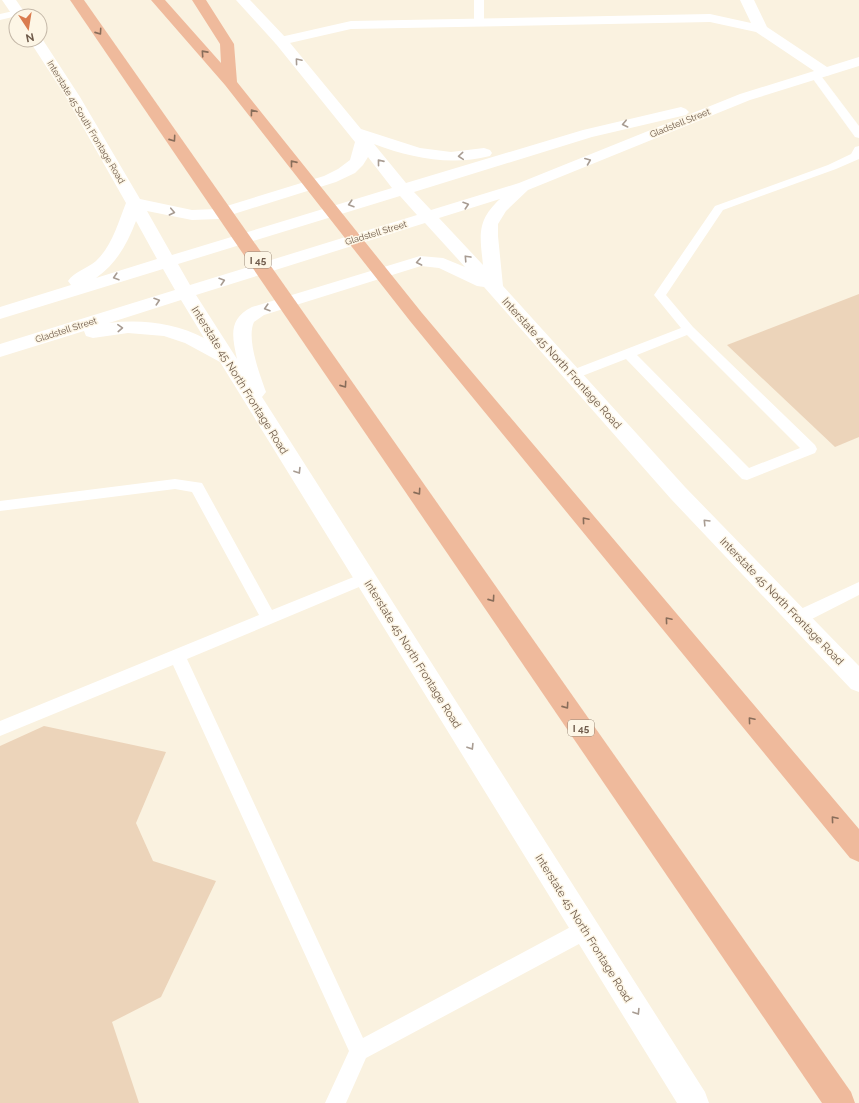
<svg xmlns="http://www.w3.org/2000/svg" width="859" height="1103" font-family="Raleway,sans-serif">
<style>
.building{fill:#ecd4ba}
.lines{fill:none;stroke-linecap:round;stroke-linejoin:round}
.lane{fill:#fff;fill-rule:evenodd}
.street{fill:#fff;fill-rule:evenodd}
.secondary{fill:#fff;fill-rule:evenodd}
.highway{fill:#efba9c;fill-rule:evenodd}
.oneway{stroke:#886d5a}
.oneway2{stroke:#a89c92}
.labels{text-anchor:middle;stroke-width:3;stroke-linejoin:round;paint-order:stroke}
.far-street-label{font-size:9px;fill:#6e5a4a;stroke:#fdf6e6}
.shield{fill:#fdf6e6;stroke:#998979;stroke-width:1}
.shield-label{font-size:10px;font-weight:bold;fill:#6e5a4a}
.street-label{font-size:11px;fill:#6e5a4a;stroke:#fdf6e6}
</style>
<rect width="100%" height="100%" fill="#faf2e0"/>
<g class="building">
<polygon points="859,294 859,437 835,447 727,345"/>
<polygon points="44,726 166,752 136,823 153,861 216,881 161,997 112,1022 139,1103 0,1103 0,746"/>
</g>
<g class="lines">
<g class="lane">
<polygon points="474,0 484,0 484,23 479,26 474,23"/>
<polygon points="18,10 23,13 21,15 0,20 0,14"/>
<polygon points="815,72 819,73 859,126 859,138 855,137 810,75"/>
<path d="M859,146V159L836,169L723,210L666,295L693,327L815,445L817,449L815,453L747,480L742,479L626,359L577,378L572,379L567,378L565,375L567,372L681,328L654,295L715,206L828,165L851,154L855,147ZM687,335L800,448L749,468L637,355Z"/>
<polygon points="175,479 202,483 272,610 366,572 371,574 374,578 371,582 187,659 363,1038 578,923 585,921 592,923 595,930 592,937 366,1058 346,1103 325,1103 349,1051 173,665 0,736 0,721 259,615 192,492 175,489 0,511 0,501"/>
<polygon points="859,582 859,595 804,623 798,624 792,623 790,618 792,613"/>
</g>
<polygon class="street" points="740,0 754,0 767,27 830,69 832,72 830,75 825,76 820,75 756,32 710,22 351,29 281,45 276,44 274,41 276,38 351,21 710,14 751,23"/>
<g class="secondary">
<polygon points="2,0 16,0 27,16 16,16 15,19"/>
<path d="M236,0H250L286,38L361,129L420,148L451,152L484,148L490,150L492,153L490,156C450,166 411,158 374,144L406,183L583,130L681,107L686,109L689,112L686,115L592,137L414,192L431,210L519,183L740,94L859,57V66L750,100L528,190L506,211L498,224V236L503,286L685,487L859,666V692L851,689L671,499L484,287L477,286L439,268L421,266L264,315L254,322C246,339 260,375 266,392L262,397L705,1092L709,1103H677L220,362L185,343L164,336L128,333L93,338L86,336L84,331L0,357V344L175,290L163,269L0,319V307L71,285L68,281C74,272 88,268 96,261C112,246 118,223 126,203L66,97L29,40H40L41,37L80,97L140,199L192,210L217,209L324,176L338,169L350,160L355,142L276,44ZM368,157L392,188L172,255L147,211L192,220L218,219L336,182L355,173L363,165ZM400,196L417,215L190,285L178,264ZM500,199C476,221 480,236 483,265L439,218ZM136,221L157,259L96,278C117,263 127,244 136,221ZM425,223L465,267L443,258L420,256L252,307C228,319 232,336 237,359L196,295ZM181,300L204,338C175,323 142,319 109,323Z"/>
</g>
<g class="highway">
<polygon points="70,0 84,0 851,1092 855,1103 822,1103"/>
<polygon points="151,0 165,0 221,63 220,44 192,0 206,0 234,44 237,82 422,313 859,829 859,862 850,858 410,321 225,85"/>
</g>
</g>
<defs><path id="oneway-chevron" d="M-2-3.5L2.5 0L-2 3.5" fill="none" stroke-width="1.6" stroke-linecap="round" stroke-linejoin="round"/></defs>
<g class="oneway">
<use href="#oneway-chevron" transform="translate(99 32) rotate(55)"/>
<use href="#oneway-chevron" transform="translate(204 53) rotate(-132)"/>
<use href="#oneway-chevron" transform="translate(253 112) rotate(-127)"/>
<use href="#oneway-chevron" transform="translate(173 139) rotate(55)"/>
<use href="#oneway-chevron" transform="translate(293 163) rotate(-129)"/>
<use href="#oneway-chevron" transform="translate(344 385) rotate(55)"/>
<use href="#oneway-chevron" transform="translate(418 492) rotate(55)"/>
<use href="#oneway-chevron" transform="translate(585 520) rotate(-130)"/>
<use href="#oneway-chevron" transform="translate(492 599) rotate(55)"/>
<use href="#oneway-chevron" transform="translate(668 620) rotate(-130)"/>
<use href="#oneway-chevron" transform="translate(566 706) rotate(55)"/>
<use href="#oneway-chevron" transform="translate(751 720) rotate(-130)"/>
<use href="#oneway-chevron" transform="translate(834 819) rotate(-130)"/>
</g>
<g class="oneway2">
<use href="#oneway-chevron" transform="translate(298 61) rotate(-130)"/>
<use href="#oneway-chevron" transform="translate(625 124) rotate(167)"/>
<use href="#oneway-chevron" transform="translate(461 156) rotate(175)"/>
<use href="#oneway-chevron" transform="translate(588 161) rotate(-22)"/>
<use href="#oneway-chevron" transform="translate(380 162) rotate(-129)"/>
<use href="#oneway-chevron" transform="translate(351 204) rotate(163)"/>
<use href="#oneway-chevron" transform="translate(466 205) rotate(-18)"/>
<use href="#oneway-chevron" transform="translate(172 212) rotate(12)"/>
<use href="#oneway-chevron" transform="translate(467 258) rotate(-133)"/>
<use href="#oneway-chevron" transform="translate(419 262) rotate(169)"/>
<use href="#oneway-chevron" transform="translate(116 277) rotate(163)"/>
<use href="#oneway-chevron" transform="translate(222 281) rotate(-17)"/>
<use href="#oneway-chevron" transform="translate(157 301) rotate(-18)"/>
<use href="#oneway-chevron" transform="translate(267 308) rotate(163)"/>
<use href="#oneway-chevron" transform="translate(120 328) rotate(-3)"/>
<use href="#oneway-chevron" transform="translate(298 471) rotate(58)"/>
<use href="#oneway-chevron" transform="translate(706 522) rotate(-134)"/>
<use href="#oneway-chevron" transform="translate(471 747) rotate(58)"/>
<use href="#oneway-chevron" transform="translate(637 1012) rotate(58)"/>
</g>
<g class="labels">
<g class="far-street-label">
<text transform="translate(86 122) rotate(59)" y="3">Interstate 45 South Frontage Road</text>
<text transform="translate(680 123) rotate(-22)" y="3">Gladstell Street</text>
<text transform="translate(376 233) rotate(-17)" y="3">Gladstell Street</text>
<text transform="translate(66 330) rotate(-18)" y="3">Gladstell Street</text>
</g>
<g class="shield">
<rect x="245" y="252" width="26" height="16" rx="3"/>
<rect x="568" y="720" width="26" height="16" rx="3"/>
</g>
<g class="shield-label">
<text x="258" y="264">I 45</text>
<text x="581" y="732">I 45</text>
</g>
<g class="street-label">
<text transform="translate(562 363) rotate(48)" y="4">Interstate 45 North Frontage Road</text>
<text transform="translate(240 380) rotate(58)" y="4">Interstate 45 North Frontage Road</text>
<text transform="translate(782 601) rotate(46)" y="4">Interstate 45 North Frontage Road</text>
<text transform="translate(413 654) rotate(58)" y="4">Interstate 45 North Frontage Road</text>
<text transform="translate(584 928) rotate(58)" y="4">Interstate 45 North Frontage Road</text>
</g>
</g>
<g transform="translate(28 28) rotate(168)"><circle r="19" fill="#fdf6e6" stroke="#c4b8a8"/>
<path d="M0-3L7 15L0 10L-7 15Z" fill="#da7c4f"/>
<text y="-6" font-size="11" font-weight="bold" text-anchor="middle" fill="#6e5a4a">N</text>
</g>
</svg>
